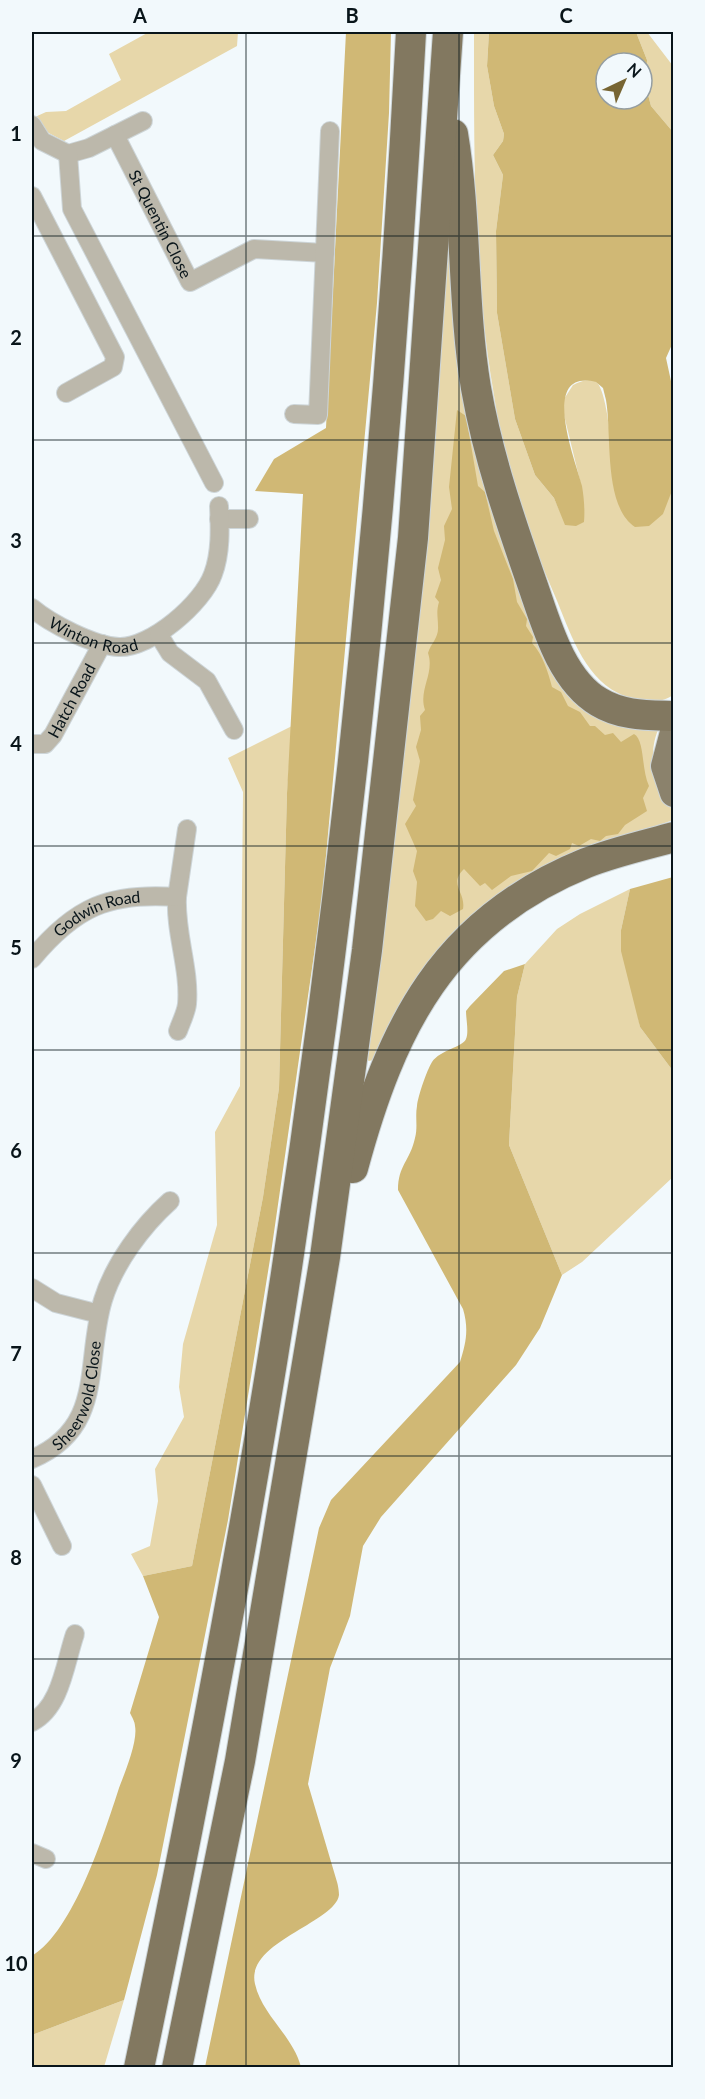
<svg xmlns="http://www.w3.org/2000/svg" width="705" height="2099" font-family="Lato,sans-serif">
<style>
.green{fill:#e7d7aa}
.forest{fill:#d0b875;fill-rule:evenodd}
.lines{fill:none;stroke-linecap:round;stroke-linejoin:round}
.minor-casing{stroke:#cdd5d8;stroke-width:20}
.primary-casing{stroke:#cdd5d8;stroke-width:30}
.trunk-casing{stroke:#cdd5d8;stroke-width:32}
.minor{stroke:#bcb8ab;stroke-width:18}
.primary{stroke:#8b826c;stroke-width:28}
.trunk{stroke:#827860;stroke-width:30}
.grid{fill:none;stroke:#09151a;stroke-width:1.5;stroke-opacity:0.55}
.labels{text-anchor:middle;stroke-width:5;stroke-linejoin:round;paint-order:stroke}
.street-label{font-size:16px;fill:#09151a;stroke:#f2f9fc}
.neatline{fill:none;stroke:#09151a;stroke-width:2}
.grid-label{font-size:20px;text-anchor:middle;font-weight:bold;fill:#09151a}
</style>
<rect width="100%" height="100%" fill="#f2f9fc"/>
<g class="green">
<polygon points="149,32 238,32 237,46 64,141 41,129 35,117 46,112 66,111 121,80 109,54"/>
<path d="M474,32H489L487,66L494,106L504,134L503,141L493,155L503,175L496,231L497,313L515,419L535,475L554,498L566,525L581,485L564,415V399L573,385C579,382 588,378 595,381C609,388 613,469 614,487L673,488V477L674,694C659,707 633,701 618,693C583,676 569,629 555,596C539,559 523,521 511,482C502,452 498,419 493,389C473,270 474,151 474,32Z"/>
<polygon points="636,32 647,32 673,66 673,132 651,106 646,87 647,60"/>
<path d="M446,230L558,674L660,725C639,773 673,779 673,820L645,830L427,965L394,1015L373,1060L369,1061L364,1058Z"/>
<polygon points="292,726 287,793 279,1088 263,1197 192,1566 143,1576 131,1554 150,1546 158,1501 155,1469 184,1417 179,1387 183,1344 217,1225 215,1132 240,1086 243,792 228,758"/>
<polygon points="630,889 621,930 640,1027 673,1071 673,1177 582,1262 562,1275 509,1145 517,997 525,964 557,929 580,914"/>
<polygon points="124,2000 104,2067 32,2067 32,2035"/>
</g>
<g class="forest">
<path d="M346,32H391L389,113L377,303L322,899L271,1253L228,1520L157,1875L124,2000L32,2035V1956C74,1930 104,1834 119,1788C125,1772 138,1741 135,1726C135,1722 132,1717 130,1713L159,1617L143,1576L192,1566L263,1197L279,1088L287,793L303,494L255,491L274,459L326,428Z"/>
<path d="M489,32H636L647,60L646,87L651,106L673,132L674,340L666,358L674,395L673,488L663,514L649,526L635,527C603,506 612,434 606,400L603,388L596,382C538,368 576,462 582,486C584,498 585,510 584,522L576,526L565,525L554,498L535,475L515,419L497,313L496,231L503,175L493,155L503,141L504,134L494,106L487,66ZM606,63H642V99H606Z"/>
<path d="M457,410L466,416L478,486L485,492L494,531L513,579L517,602L527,619L526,626L533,637L532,643C543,655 548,672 552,687L561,692L568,706L580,712L590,726H595L605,735L613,733L621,742L634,734C645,740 641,769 649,786L643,798L647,811L625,825L618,834L606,836L600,841L591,839L579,846L572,843L570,849L556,856L549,853L532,871L511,876L492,890L485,883L480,886L464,869C448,884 466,892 463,909L450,916L441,911L433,919L426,921L415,906L417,882L413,871L417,851L405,824L416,806L413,800L420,761L416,747L421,730L420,716L425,710C418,690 435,673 428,653C431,643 439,638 438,626C438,617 436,612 439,602L435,597L441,580L438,568L445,540L444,526L452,509L449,487Z"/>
<polygon points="673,877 674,877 673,1071 640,1027 621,951 621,930 630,889"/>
<path d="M525,964L517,997L509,1145L562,1275L540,1328L516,1365L381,1517L363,1546L350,1616L330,1668L308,1784L337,1882C338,1885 339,1891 339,1895C335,1923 245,1942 255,1984C262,2015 293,2036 301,2067H205L319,1528L331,1500L460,1362C466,1343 469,1329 463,1309L398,1190C398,1165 410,1161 415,1138C418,1127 415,1117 417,1106C418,1096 427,1070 432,1062C440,1050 463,1047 466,1039C469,1032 466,1019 466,1011L470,1006L504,971Z"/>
</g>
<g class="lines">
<defs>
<g id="minor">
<polyline points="32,125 42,141 68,154 89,148 143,121"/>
<path id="s1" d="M115,135L190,282L254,249L325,253"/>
<polyline points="68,154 72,209 214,483"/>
<polyline points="32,196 115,357 113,367 66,393"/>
<polyline points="294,414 318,415 330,131"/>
<polyline points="219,519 249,519"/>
<path id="s2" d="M32,608C51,624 94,646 119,647C151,648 203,603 213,574C221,553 220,528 219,506"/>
<polyline points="159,635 170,653 207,681 234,730"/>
<path id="s3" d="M32,744H45L53,735L102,644"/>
<path d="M177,897C175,933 190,969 187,1004C186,1013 181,1022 178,1031"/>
<path id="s4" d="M32,959C75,907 109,892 177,897L187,829"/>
<polyline points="32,1288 56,1303 99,1314"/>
<path id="s5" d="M32,1459C106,1427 84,1363 103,1300C114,1264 142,1226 170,1201"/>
<polyline points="32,1485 62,1546"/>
<path d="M32,1722C61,1707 65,1663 75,1634"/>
<polyline points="32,1853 46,1859"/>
</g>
<polyline id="primary" points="674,732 665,766 674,793"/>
<g id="trunk">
<path d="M453,134C467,218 462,304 476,388C488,457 511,523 534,589C547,627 562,680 599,702C622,716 648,715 674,716"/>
<path d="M353,1168C391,1027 443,921 586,863C614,852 645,845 674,837"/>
<path d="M139,2068C192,1815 241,1561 281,1306C347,884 389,457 411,32"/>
<polyline points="177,2068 240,1761 325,1257 367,950 413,538 448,32"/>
</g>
</defs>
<use href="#minor" class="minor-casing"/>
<use href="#primary" class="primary-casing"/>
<use href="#trunk" class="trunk-casing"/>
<use href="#minor" class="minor"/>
<use href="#primary" class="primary"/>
<use href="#trunk" class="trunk"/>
</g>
<path class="grid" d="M246,32V2068M459,32V2068M32,236H674M32,440H674M32,643H674M32,846H674M32,1050H674M32,1253H674M32,1456H674M32,1659H674M32,1863H674"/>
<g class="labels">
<g class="street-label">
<text dy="6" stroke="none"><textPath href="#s1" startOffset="100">St Quentin Close</textPath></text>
<text dy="6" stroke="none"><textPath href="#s2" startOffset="69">Winton Road</textPath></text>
<text dy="6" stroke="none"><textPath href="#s3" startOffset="64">Hatch Road</textPath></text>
<text dy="6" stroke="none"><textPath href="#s4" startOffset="82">Godwin Road</textPath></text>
<text dy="6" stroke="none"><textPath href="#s5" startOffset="84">Sheerwold Close</textPath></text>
</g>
</g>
<rect width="705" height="2099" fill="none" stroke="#f2f9fc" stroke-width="66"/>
<g transform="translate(624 81) rotate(44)"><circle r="28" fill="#f2f9fc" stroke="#959ea2" stroke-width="1.5"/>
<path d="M0-4.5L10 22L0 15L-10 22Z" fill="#776533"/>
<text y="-9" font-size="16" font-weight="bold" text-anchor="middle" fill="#09151a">N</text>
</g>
<rect x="33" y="33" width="639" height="2033" class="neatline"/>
<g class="grid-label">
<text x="140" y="23">A</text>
<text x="352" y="23">B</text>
<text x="566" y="23">C</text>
<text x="16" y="141">1</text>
<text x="16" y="345">2</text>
<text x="16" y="548">3</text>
<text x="16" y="751">4</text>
<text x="16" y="955">5</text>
<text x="16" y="1158">6</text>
<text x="16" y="1361">7</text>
<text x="16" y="1565">8</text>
<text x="16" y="1768">9</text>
<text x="16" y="1971">10</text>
</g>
</svg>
